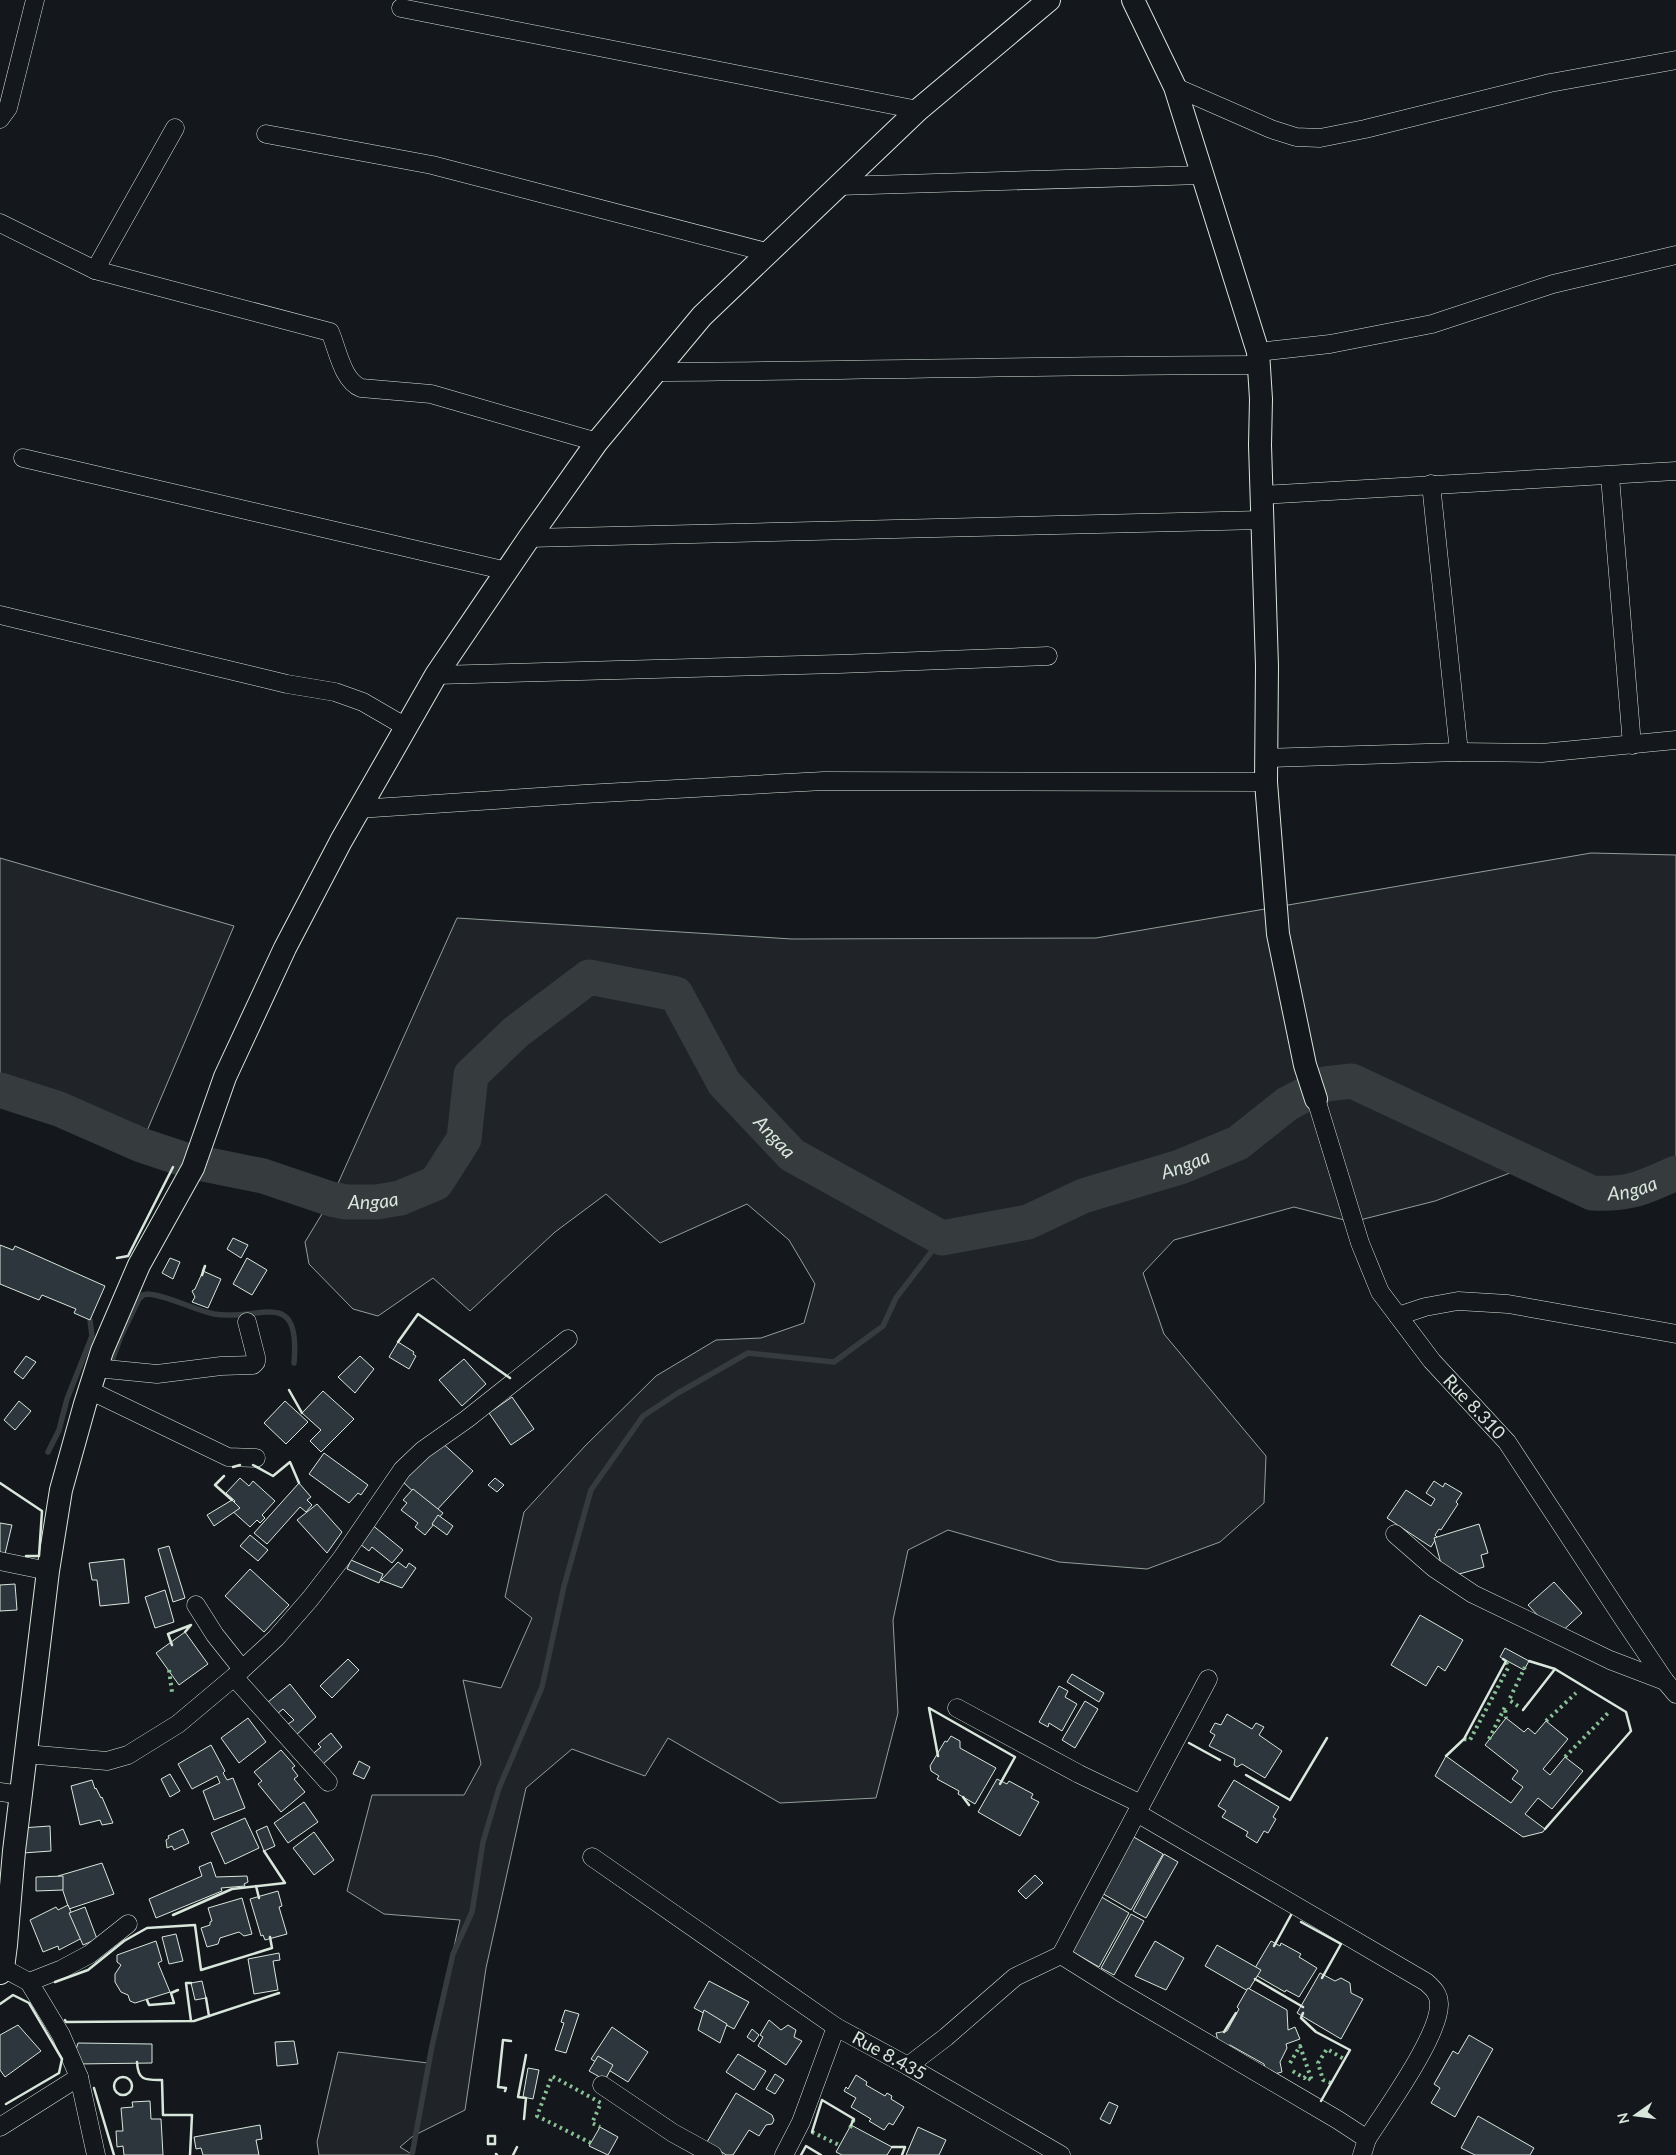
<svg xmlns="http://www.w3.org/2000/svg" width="1676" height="2155" font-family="Lato,sans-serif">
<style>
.green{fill:#202428;stroke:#939e99}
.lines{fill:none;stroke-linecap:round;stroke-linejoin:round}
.stream{stroke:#363b3e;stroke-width:5.5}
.river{stroke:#363b3e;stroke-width:35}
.building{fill:#2c363c;stroke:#d8e6dc}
.minor-casing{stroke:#d8e6dc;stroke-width:19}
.tertiary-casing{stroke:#d8e6dc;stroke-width:24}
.minor{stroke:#14181c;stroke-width:18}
.tertiary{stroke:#14181c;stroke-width:22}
.hedge{stroke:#8ac095;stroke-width:4;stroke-dasharray:2.5 4;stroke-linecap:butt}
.wall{stroke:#d8e6dc;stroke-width:2.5}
.labels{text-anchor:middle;stroke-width:4;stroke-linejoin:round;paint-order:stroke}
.street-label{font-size:18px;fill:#d8e6dc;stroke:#14181c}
.water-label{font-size:19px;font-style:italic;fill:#d8e6dc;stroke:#14181c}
</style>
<rect width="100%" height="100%" fill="#14181c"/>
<g class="green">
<path d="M1591,853L1676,855V1173C1663,1179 1650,1186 1636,1190C1600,1202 1563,1184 1534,1164L1435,1201L1352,1222L1294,1207L1174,1240L1143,1273L1164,1334L1266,1456L1264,1503L1220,1542L1147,1569L1059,1562L948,1530L908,1550L893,1620L898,1713L876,1798L780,1803L668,1738L645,1776L572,1749L526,1788L486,1968L465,2110L413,2136L400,2147L413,2155H319L317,2142L338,2052L428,2063L460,1920L384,1914L347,1891L372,1795H464L481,1764L463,1680L501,1688L532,1618L505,1597L524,1512L585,1446L656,1376L716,1340L761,1338L804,1323L815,1284L789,1240L747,1204L660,1243L606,1194L555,1232L470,1311L433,1278L378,1316L353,1309L309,1264L305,1242L331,1199L457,918L792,939L1096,938Z"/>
<polygon points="0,858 234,926 141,1145 59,1109 0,1090"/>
</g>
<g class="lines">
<g class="stream">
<path d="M110,1366L121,1336L139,1299L143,1295L148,1294C170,1296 191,1309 214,1314C259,1322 301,1285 294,1363"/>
<polyline points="48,1452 59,1430 67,1399 92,1336 90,1320"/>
<polyline points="412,2155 432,2046 453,1954 472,1912 483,1842 499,1788 542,1687 564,1586 591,1490 643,1416 678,1393 748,1353 834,1362 883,1326 896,1298 942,1238"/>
</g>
<path class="river" id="s1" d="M0,1090L59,1109L141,1145L189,1161L263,1176L331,1199L346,1202H377L400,1198L436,1183L464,1139L471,1075L516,1032L589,977L676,994L724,1083L792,1155L942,1238L1028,1222L1083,1196L1180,1167L1238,1143L1287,1104L1325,1084L1352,1081L1592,1193C1630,1195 1642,1188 1676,1173"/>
</g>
<g class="building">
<polygon points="233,1238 248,1245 241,1258 227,1249"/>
<polygon points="0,1245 13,1250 15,1246 105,1286 90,1320 74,1313 76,1309 42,1295 39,1300 0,1284"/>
<polygon points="170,1258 180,1262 173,1279 162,1273"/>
<polygon points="247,1258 267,1270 252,1295 233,1284"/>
<polygon points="203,1271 221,1279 208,1308 192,1302 195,1297 192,1291 195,1289"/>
<polygon points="398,1342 414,1352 413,1354 416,1356 409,1369 389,1357"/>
<polygon points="26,1356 36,1362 23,1379 14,1372"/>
<polygon points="360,1356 374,1369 355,1393 338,1377"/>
<polygon points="464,1359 486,1384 462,1406 439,1380"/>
<polygon points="323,1391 354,1419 321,1452 310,1441 321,1430 302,1413"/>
<polygon points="512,1397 534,1429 511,1445 489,1413"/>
<polygon points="19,1401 31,1411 15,1430 4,1420"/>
<polygon points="285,1401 308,1422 286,1444 264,1423"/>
<polygon points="439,1440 473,1471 435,1512 402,1481"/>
<polygon points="324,1453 368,1485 361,1495 358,1493 349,1503 309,1474"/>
<polygon points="240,1478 249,1486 253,1481 275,1501 262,1515 265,1518 260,1523 257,1520 250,1527 229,1508 235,1501 226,1493"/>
<polygon points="495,1478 504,1485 497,1492 488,1485"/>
<polygon points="1434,1481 1443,1487 1445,1483 1462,1493 1456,1502 1458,1504 1441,1530 1439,1529 1435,1535 1437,1537 1431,1547 1387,1518 1406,1490 1431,1506 1435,1499 1426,1493"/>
<polygon points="299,1483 311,1497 307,1500 312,1505 306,1512 300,1507 267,1544 254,1533"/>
<polygon points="413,1489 443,1513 425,1535 415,1527 418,1523 401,1510 407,1503 403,1500"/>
<polygon points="232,1500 240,1508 214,1526 207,1515"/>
<polygon points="317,1504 342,1532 327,1553 297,1520"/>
<polygon points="438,1515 453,1526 447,1535 432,1524"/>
<polygon points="0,1523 12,1525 4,1558 0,1558"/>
<polygon points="371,1524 403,1550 392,1563 372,1547 369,1551 360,1544"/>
<polygon points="1479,1524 1488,1553 1481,1555 1484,1567 1445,1578 1434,1538"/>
<polygon points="250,1535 268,1550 258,1561 240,1546"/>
<polygon points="169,1546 185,1598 173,1602 158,1549"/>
<polygon points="124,1559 129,1603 100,1606 97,1580 92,1580 89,1563"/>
<polygon points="351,1560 383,1574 379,1583 347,1569"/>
<polygon points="398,1562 406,1568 409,1563 416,1568 402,1588 381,1580"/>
<polygon points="250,1569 289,1605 264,1632 225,1596"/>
<polygon points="1554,1582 1582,1613 1559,1634 1546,1619 1543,1621 1528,1605"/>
<polygon points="15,1584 17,1610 0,1611 0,1585"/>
<polygon points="165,1590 174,1622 155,1628 145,1597"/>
<polygon points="1420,1615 1463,1640 1445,1671 1438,1666 1426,1686 1391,1665"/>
<polygon points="185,1632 208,1664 179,1685 156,1653"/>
<polygon points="1505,1648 1529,1661 1524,1670 1500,1657"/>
<polygon points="348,1659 359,1670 332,1698 320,1686"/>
<polygon points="1072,1674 1104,1693 1099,1702 1067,1682"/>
<polygon points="290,1684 316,1717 295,1736 275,1733 294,1720 283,1709 277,1714 268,1702"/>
<polygon points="1059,1686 1068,1691 1065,1697 1077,1704 1062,1731 1049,1723 1048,1727 1039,1722"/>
<polygon points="1085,1701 1098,1709 1075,1748 1062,1740"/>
<polygon points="1227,1714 1252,1729 1256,1723 1264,1727 1259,1735 1282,1751 1265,1778 1242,1764 1237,1767 1234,1765 1235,1759 1209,1746 1215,1735 1210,1732 1215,1723 1221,1725"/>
<polygon points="248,1718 266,1742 239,1763 221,1738"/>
<polygon points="1506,1718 1524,1732 1528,1728 1535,1734 1546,1721 1568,1739 1543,1769 1550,1775 1565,1757 1583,1771 1552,1809 1538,1798 1525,1814 1545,1829 1543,1832 1523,1837 1435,1776 1446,1756 1511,1803 1523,1787 1512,1779 1518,1771 1485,1745"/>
<polygon points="331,1733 342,1747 313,1773 303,1762 321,1747 318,1744"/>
<polygon points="951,1736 960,1741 960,1748 996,1768 975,1804 958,1794 959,1791 937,1779 939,1776 931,1771 930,1766 945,1741 947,1742"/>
<polygon points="211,1745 225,1771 223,1773 227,1780 233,1778 245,1808 214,1820 203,1791 220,1783 217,1776 192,1789 178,1764"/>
<polygon points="281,1750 295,1766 292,1768 298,1776 294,1779 305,1792 281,1812 258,1784 262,1781 254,1772"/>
<polygon points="359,1761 370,1767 364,1779 353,1774"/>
<polygon points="170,1774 180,1791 170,1797 161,1779"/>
<polygon points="997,1779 1007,1784 1009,1781 1033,1794 1031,1798 1039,1802 1020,1836 978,1812"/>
<polygon points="92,1780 95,1789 96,1788 101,1798 102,1797 113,1823 102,1825 100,1820 80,1825 71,1786"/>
<polygon points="1234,1780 1279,1807 1273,1817 1276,1819 1268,1833 1264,1831 1257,1843 1246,1836 1248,1832 1222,1817 1226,1811 1218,1806"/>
<polygon points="304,1802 318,1822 288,1843 274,1823"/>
<polygon points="245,1818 259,1848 225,1864 211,1833"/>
<polygon points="50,1826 51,1851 23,1853 21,1828"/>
<polygon points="267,1826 275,1846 264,1851 256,1831"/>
<polygon points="183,1829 189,1843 174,1850 172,1846 167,1848 166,1840 169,1838 168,1836"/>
<polygon points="314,1832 334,1860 314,1875 293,1848"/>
<polygon points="1132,1836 1163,1854 1131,1910 1100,1892"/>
<polygon points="1164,1854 1178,1862 1146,1918 1133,1911"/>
<polygon points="211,1862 216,1877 247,1876 248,1882 244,1884 245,1886 221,1888 222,1891 156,1918 149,1899 202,1876 199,1867"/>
<polygon points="102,1863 114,1894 69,1909 58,1876"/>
<polygon points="1035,1875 1043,1883 1026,1899 1018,1891"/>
<polygon points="63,1876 63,1890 36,1891 36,1877"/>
<polygon points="278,1891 282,1906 279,1907 287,1934 265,1940 263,1935 261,1936 250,1899"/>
<polygon points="1098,1895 1129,1913 1099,1967 1068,1949"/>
<polygon points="242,1898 252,1934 244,1936 239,1932 220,1938 218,1944 207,1947 201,1928 210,1925 210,1922 212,1921 208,1908"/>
<polygon points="68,1905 82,1938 59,1950 58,1946 43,1952 30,1920 56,1907 58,1910"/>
<polygon points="85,1907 97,1939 83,1945 69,1913"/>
<polygon points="1131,1914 1144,1921 1114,1975 1101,1968"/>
<polygon points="176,1934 183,1961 169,1964 162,1937"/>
<polygon points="156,1941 162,1961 158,1963 170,1992 135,2003 130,2001 128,1995 121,1992 115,1982 115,1974 121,1965 117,1962 117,1955"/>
<polygon points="1155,1941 1184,1958 1166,1990 1135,1976"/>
<polygon points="1271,1941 1280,1946 1281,1943 1301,1954 1299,1957 1317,1968 1299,1997 1286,1990 1285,1992 1252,1973"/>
<polygon points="1217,1945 1261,1970 1248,1991 1205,1966"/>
<polygon points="279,1953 280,1960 273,1961 278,1990 254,1994 248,1959"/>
<polygon points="1320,1973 1335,1981 1341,1978 1350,1983 1351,1993 1363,1999 1341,2039 1297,2013"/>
<polygon points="202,1981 206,1998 195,2000 191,1983"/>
<polygon points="709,1981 749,2002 734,2029 694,2008"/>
<polygon points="1248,1988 1287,2010 1288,2030 1295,2027 1300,2039 1286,2044 1287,2048 1280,2062 1282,2072 1267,2076 1264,2064 1230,2045 1220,2048 1216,2033 1227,2031 1239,2009 1237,2007"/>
<polygon points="565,2010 579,2014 566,2053 555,2050 564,2023 561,2022"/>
<polygon points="704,2010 727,2024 720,2043 698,2030"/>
<polygon points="769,2020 781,2030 788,2025 796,2030 794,2037 802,2041 786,2065 758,2046 763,2037 760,2035"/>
<polygon points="18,2025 41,2051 5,2077 0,2070 0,2035"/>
<polygon points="612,2027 648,2052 628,2082 591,2059"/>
<polygon points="752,2029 759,2035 754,2042 747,2037"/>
<polygon points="1469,2035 1493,2049 1455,2117 1431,2103 1440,2088 1434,2084 1453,2051 1458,2054"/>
<polygon points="294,2041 298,2064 277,2066 275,2042"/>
<polygon points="78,2043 152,2044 152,2063 76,2064 74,2056"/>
<polygon points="738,2054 766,2071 754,2090 726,2072"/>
<polygon points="598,2056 613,2065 605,2080 589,2071"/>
<polygon points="528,2068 539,2070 533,2099 523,2097"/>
<polygon points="775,2074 784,2080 775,2094 766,2089"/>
<polygon points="856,2075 867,2082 866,2085 885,2096 887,2093 892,2096 891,2099 904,2107 893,2125 889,2123 884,2130 869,2121 871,2119 851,2107 856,2098 844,2091 846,2087 848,2089"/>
<polygon points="736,2093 772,2115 774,2120 772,2124 766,2125 759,2136 749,2130 733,2155 726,2155 707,2142"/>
<polygon points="150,2101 151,2119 161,2119 163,2155 124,2155 123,2146 117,2147 116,2131 123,2131 121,2108 133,2107 132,2102"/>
<polygon points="1109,2102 1118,2106 1110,2124 1100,2119"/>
<polygon points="1478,2116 1534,2148 1530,2155 1475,2155 1461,2148"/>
<polygon points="260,2125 262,2139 256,2140 259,2155 203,2155 201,2148 196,2149 194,2137"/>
<polygon points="851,2125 892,2147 887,2155 842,2155 836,2152"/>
<polygon points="600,2127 618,2137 608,2155 589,2146"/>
<polygon points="918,2127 946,2140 939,2155 906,2155"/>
</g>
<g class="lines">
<defs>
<g id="minor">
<polyline points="401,8 918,110"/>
<polyline points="1175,87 1271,129 1296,137 1320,138 1365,129 1550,83 1676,60"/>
<polyline points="0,119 8,108 35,0"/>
<polyline points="266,134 432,165 770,253"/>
<polyline points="838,186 1202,175"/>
<path d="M0,223L95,270L330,332C338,350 342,380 361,388L431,394L597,442"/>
<polyline points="95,270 175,128"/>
<polyline points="1258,352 1330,344 1432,324 1553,284 1676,255"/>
<path d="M657,372C858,371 1058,365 1259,365"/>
<polyline points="23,458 507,571"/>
<polyline points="1610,476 1632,745"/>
<polyline points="1431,484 1459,752"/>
<polyline points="1262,495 1676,471"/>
<polyline points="529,538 1262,520"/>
<polyline points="0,615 287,684 335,692 363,702 406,727"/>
<polyline points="436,675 839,664 1048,656"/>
<polyline points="1266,758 1459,752 1542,753 1676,740"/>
<polyline points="358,809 584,794 824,781 1266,782"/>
<polyline points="1316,1099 1360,1243 1380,1292 1432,1361 1507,1442 1624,1620 1665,1681 1676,1694"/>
<polyline points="1398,1316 1425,1307 1458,1301 1508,1304 1676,1334"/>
<polyline points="96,1368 157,1374 221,1366 253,1365 256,1362 256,1357 247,1322"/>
<polyline points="89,1390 228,1457 256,1458"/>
<polyline points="1395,1534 1434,1568 1473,1594 1610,1660 1665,1681"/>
<polyline points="0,1561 48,1571"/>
<polyline points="196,1605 215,1635 242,1669"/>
<polyline points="234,1677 328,1782"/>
<polyline points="957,1708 1079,1774 1141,1804"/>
<polyline points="26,1754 107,1761 128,1755 178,1724 234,1677 276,1638 310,1599 341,1559 402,1470 423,1450 467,1419 568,1339"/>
<polyline points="0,1792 21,1795"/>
<path d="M1137,1813L1426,1982C1433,1988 1439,1994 1439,2004C1440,2035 1385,2111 1367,2139"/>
<polyline points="592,1857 836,2027"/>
<polyline points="1061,1955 1208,1679"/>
<polyline points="3,1968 29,1982 61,2035 79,2077 96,2155"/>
<polyline points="29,1982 62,1969 90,1954 128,1924"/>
<polyline points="908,2066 946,2037 1015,1977 1061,1955 1120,1992 1338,2120 1367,2139 1362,2155"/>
<polyline points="602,2085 673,2133 713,2155"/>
<polyline points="0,2127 79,2077"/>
<polyline points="784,2155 801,2122 836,2027 908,2066 1061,2155"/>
</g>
<g id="tertiary">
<polyline points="1133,0 1175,87 1258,352 1261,399 1260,445 1267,666 1266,782 1278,934 1305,1065 1316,1099"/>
<polyline points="0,1973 3,1968 6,1945 14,1851 48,1571 61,1490 85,1404 102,1351 139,1265 193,1168 225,1077 285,948 341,841 436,675 529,538 597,442 702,316 918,110 1049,0"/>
</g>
</defs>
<use href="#minor" class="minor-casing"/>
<use href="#tertiary" class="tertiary-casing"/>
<use href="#minor" class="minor"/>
<use href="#tertiary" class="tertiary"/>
<g class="hedge">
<polyline points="169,1670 172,1692"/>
<polyline points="1518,1706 1509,1700 1525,1667"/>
<polyline points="1546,1721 1576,1693"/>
<polyline points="1464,1739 1470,1740 1508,1668 1506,1661"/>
<polyline points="1489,1739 1505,1707 1506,1718"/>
<polyline points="1565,1757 1610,1711"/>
<polyline points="1290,2063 1300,2046 1312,2081 1306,2076 1304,2078 1291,2070"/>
<polyline points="1331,2083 1323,2080 1318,2063 1327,2049 1344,2059"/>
<polyline points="850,2128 854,2119"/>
<polyline points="812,2132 841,2146"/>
<polyline points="591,2143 537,2116 552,2076 601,2103 592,2123 600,2127"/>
</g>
<g class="wall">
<polyline points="117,1258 128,1256 173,1167"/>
<polyline points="202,1275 205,1266 203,1271"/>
<polyline points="398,1342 418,1314 510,1378"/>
<polyline points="289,1390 302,1413"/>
<polyline points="253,1465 273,1476 290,1462 299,1483"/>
<polyline points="233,1467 240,1465"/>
<polyline points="224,1476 215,1485 232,1500"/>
<polyline points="0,1483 42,1511 39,1556 26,1556"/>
<polyline points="172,1645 168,1634 191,1625 185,1632"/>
<polyline points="1529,1661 1555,1669 1626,1712 1631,1731 1545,1829"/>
<polyline points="1523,1710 1555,1669"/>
<polyline points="1189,1743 1220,1760"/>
<polyline points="938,1756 929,1708 1015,1757 1000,1784"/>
<polyline points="1446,1756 1464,1739 1506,1661 1503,1659"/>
<polyline points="1246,1775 1290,1800 1327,1738"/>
<polyline points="963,1797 969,1805"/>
<polyline points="256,1886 259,1898"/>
<polyline points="173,1915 232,1889 285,1883 264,1851"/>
<polyline points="1301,1922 1341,1944 1322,1978"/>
<polyline points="1274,1946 1291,1915"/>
<polyline points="1255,1979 1303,2007"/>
<polyline points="55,1982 88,1970 124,1941 147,1928 195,1925 201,1970 272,1948 270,1937"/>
<polyline points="191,1983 186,1983 191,2021"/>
<polyline points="147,2000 149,2005 174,2003 171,1993 178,1990"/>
<polyline points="0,2004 13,1995 29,2003 62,2059 59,2073 6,2104"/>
<polyline points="1303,2013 1301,2018 1316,2032 1350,2050 1321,2101"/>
<polyline points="209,2016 279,1993"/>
<polyline points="65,2020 66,2022 194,2021 209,2016 206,1998"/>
<polyline points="1224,2032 1236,2013"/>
<path d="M137,2062C138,2081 145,2080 162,2080L163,2115H192L190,2155"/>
<circle cx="123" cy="2086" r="9"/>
<polyline points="94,2088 114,2155"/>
<polyline points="505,2091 506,2088 498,2087 503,2040 511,2041"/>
<polyline points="524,2119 526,2098 518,2097 526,2055"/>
<polyline points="812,2132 822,2100 854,2119 851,2125"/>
<rect x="488" y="2136" width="7" height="8"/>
<polyline points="892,2147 905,2147 902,2155"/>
<polyline points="496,2154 497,2155"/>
<polyline points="513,2155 517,2147"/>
<polyline points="801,2155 806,2146 821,2155"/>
</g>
</g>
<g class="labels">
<g class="street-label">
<text transform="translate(1474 1407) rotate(47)" y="6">Rue 8.310</text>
<text transform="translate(889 2056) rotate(29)" y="6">Rue 8.435</text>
</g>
<g class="water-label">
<text dy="7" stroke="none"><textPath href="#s1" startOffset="992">Angaa</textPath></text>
<text dy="7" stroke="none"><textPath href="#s1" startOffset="1444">Angaa</textPath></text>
<text dy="7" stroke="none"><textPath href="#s1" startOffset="1939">Angaa</textPath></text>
<text dy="7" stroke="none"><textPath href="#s1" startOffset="392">Angaa</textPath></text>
</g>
</g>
<g transform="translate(1636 2115) rotate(256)" stroke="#14181c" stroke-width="4" paint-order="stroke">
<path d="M0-4L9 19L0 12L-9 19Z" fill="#d8e6dc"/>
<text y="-8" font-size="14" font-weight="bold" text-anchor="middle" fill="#d8e6dc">N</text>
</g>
</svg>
